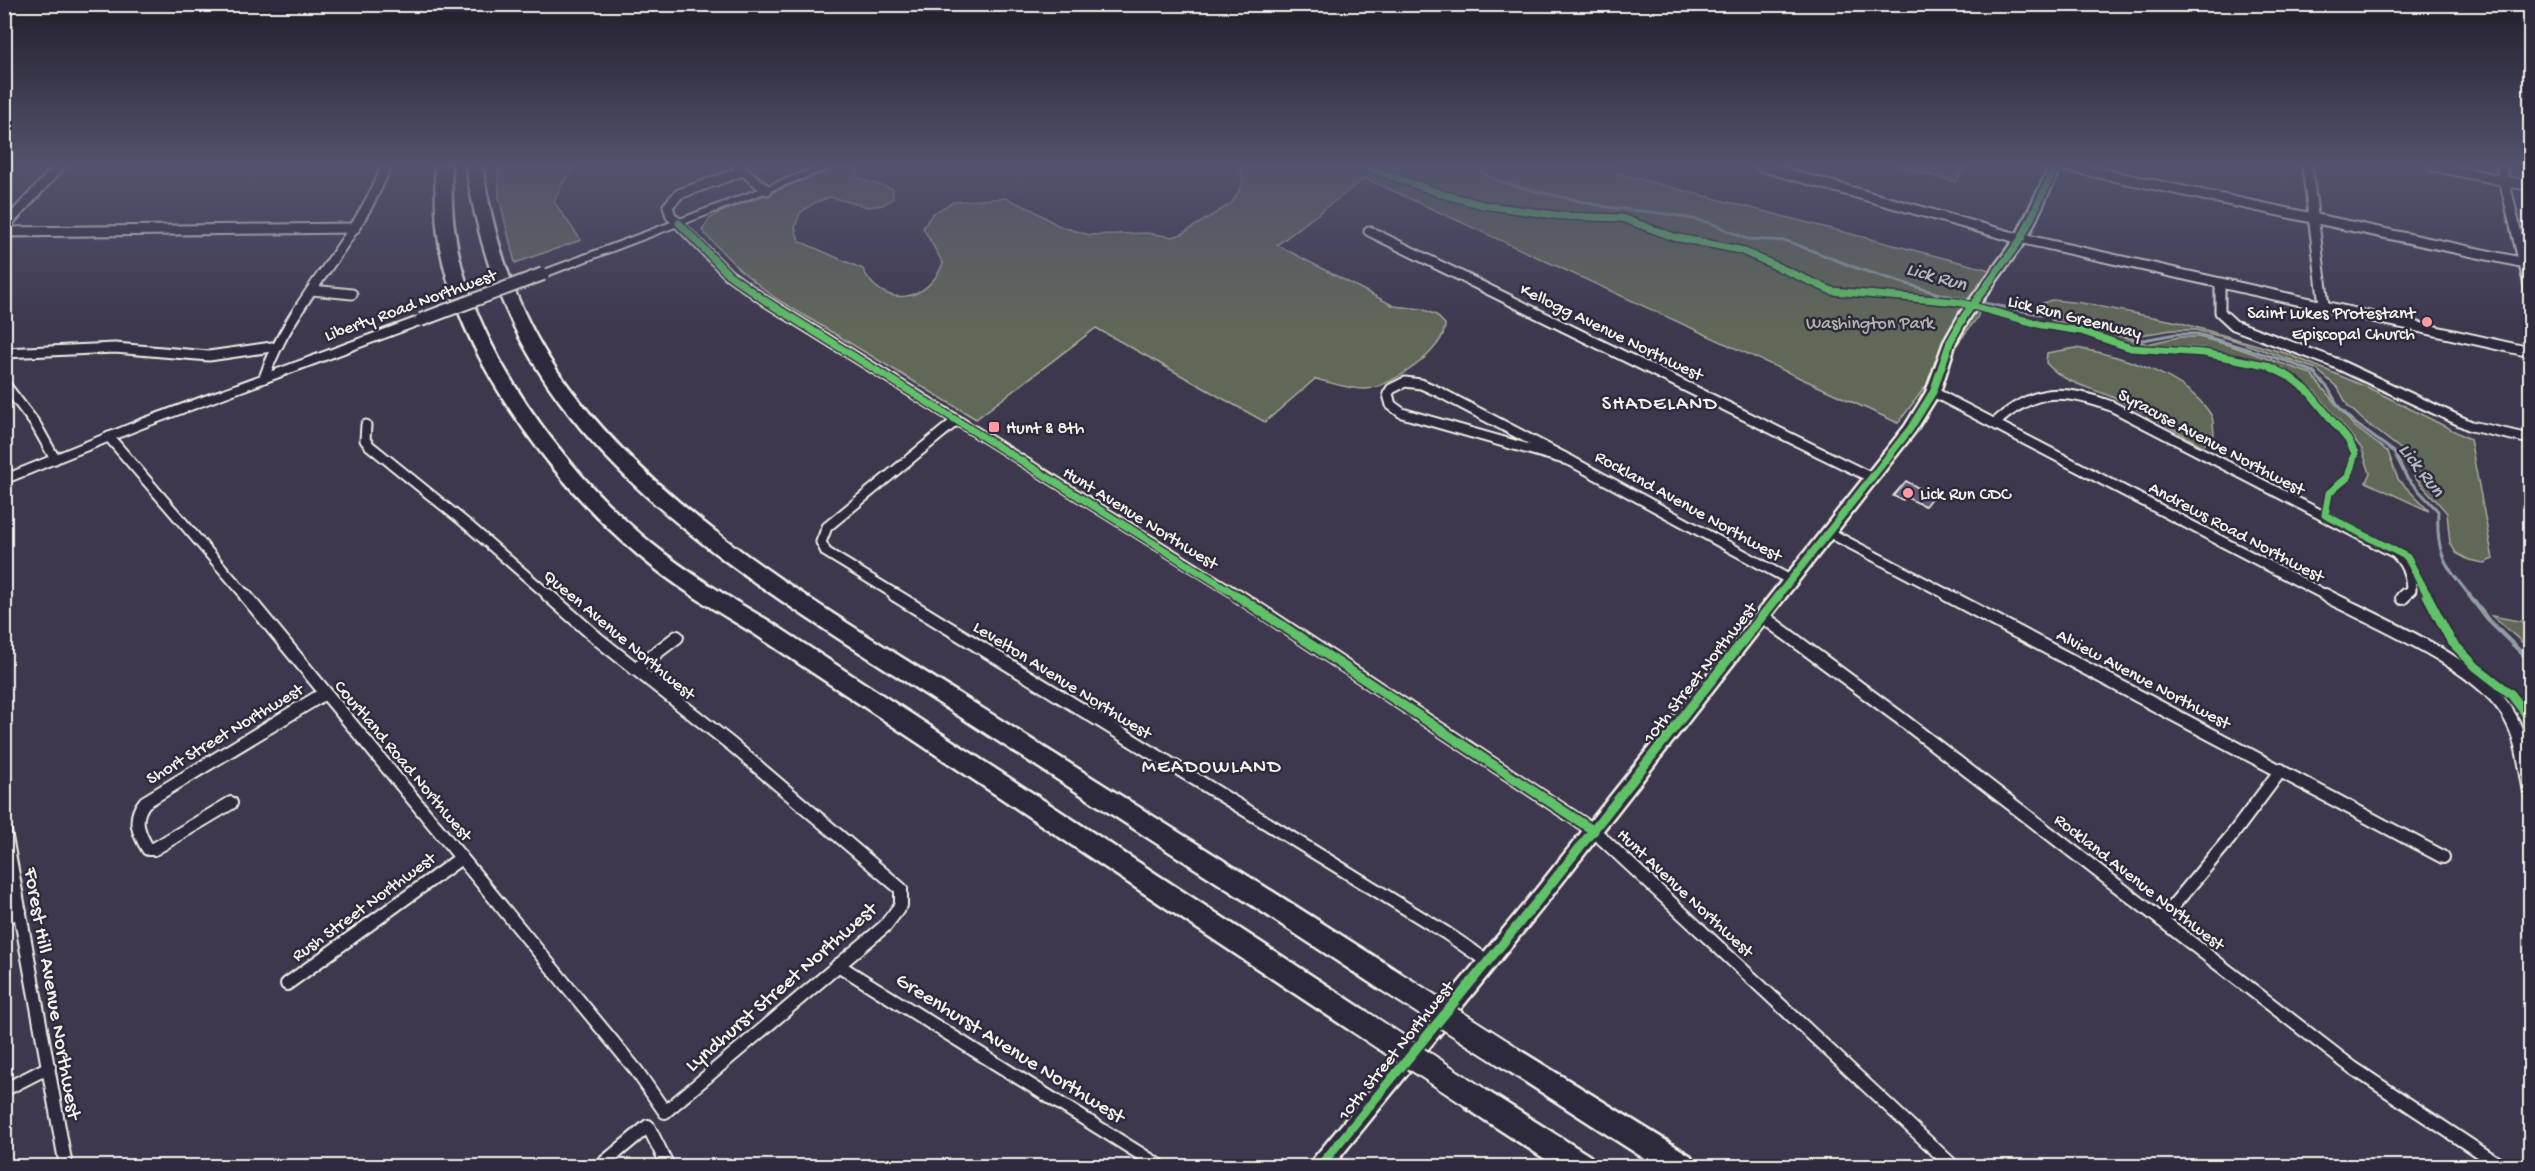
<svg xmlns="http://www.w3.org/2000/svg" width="2535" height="1171" font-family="'Gochi Hand',sans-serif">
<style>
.green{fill:#616759;stroke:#aaaca0;stroke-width:1.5}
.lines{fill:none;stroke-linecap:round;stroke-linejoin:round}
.stream-far1{stroke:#909ea4;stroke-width:3}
.stream{stroke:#909ea4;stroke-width:4.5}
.building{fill:#615876;stroke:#f4f1e8;stroke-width:1.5}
.minor-far1-casing{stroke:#f4f1e8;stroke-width:13}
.minor-casing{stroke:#f4f1e8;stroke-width:16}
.tertiary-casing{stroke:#f4f1e8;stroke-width:4}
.secondary-casing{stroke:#f4f1e8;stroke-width:5}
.motorway-casing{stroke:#f4f1e8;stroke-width:5}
.minor-far1{stroke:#2f2a3d;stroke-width:9}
.minor{stroke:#2f2a3d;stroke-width:12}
.tertiary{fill:#2f2a3d;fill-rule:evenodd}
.secondary{fill:#2f2a3d;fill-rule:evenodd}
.motorway{fill:#2f2a3d;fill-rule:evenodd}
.tertiary-bridge-casing{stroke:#f4f1e8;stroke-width:16;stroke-linecap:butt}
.motorway-bridge-casing{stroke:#f4f1e8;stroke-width:29;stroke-linecap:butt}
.tertiary-bridge{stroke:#2f2a3d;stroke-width:12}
.motorway-bridge{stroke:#2f2a3d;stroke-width:25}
.cycleway-far1-casing{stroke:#2f2a3d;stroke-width:10}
.cycleway-casing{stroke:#2f2a3d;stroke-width:13}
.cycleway-far1{stroke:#61c268;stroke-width:7}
.cycleway{stroke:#61c268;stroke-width:9}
.poi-dot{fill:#ff9aa2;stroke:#2f2a3d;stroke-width:2}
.labels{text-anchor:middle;stroke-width:5;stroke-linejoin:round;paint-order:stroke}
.street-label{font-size:18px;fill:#f4f1e8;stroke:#2f2a3d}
.poi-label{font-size:18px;fill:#f4f1e8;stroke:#2f2a3d;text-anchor:start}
.park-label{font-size:18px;fill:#b2b3a8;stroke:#2f2a3d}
.water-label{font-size:20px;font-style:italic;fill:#b1b9bb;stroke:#2f2a3d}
.neighbourhood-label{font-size:20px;letter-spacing:1.5px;fill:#f4f1e8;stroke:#2f2a3d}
.near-street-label{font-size:21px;fill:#f4f1e8;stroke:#2f2a3d}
</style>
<rect width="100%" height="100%" fill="#3e384e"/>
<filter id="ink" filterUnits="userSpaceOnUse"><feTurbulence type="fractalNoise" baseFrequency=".0167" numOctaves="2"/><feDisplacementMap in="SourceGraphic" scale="12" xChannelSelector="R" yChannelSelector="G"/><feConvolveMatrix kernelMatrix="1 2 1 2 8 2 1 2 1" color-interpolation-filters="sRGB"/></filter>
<g filter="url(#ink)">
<g class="green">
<polygon points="498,166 575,166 562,184 554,202 581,240 515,263 499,197"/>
<path d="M841,166H860L857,171L858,178L893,189V198L883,205L868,207L830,197L814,203L800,213L795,227L799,241L863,269C882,310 928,303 943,263L923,228L932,214L953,202L1006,198L1031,209L1059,226L1090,235L1147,233L1173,237L1182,234L1232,203L1243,183L1240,166H1609L1616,173L1994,271L1977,318L1898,423L1365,178L1277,245L1394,306L1422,309L1436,315L1445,324C1446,350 1391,387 1366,389C1350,390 1330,382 1315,379L1265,422L1096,328L976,419L775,298L739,269L702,231L709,219L719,213Z"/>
<polygon points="1896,166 1966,166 1955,182"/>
<polygon points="2052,300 2082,303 2178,322 2288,354 2369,388 2470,439 2493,559 2484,563 2469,560 2456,553 2450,543 2447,513 2415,477 2403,451 2363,420 2348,406 2338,388 2316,369 2234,340 2196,330 2172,330 2141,335 2077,317 2047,314 2040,309 2039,304"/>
<polygon points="2052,320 2104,331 2147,344 2179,337 2199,337 2232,346 2311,374 2354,426 2388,452 2398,479 2429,511 2366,482 2370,473 2362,449 2314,390 2283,368 2263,361 2202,348 2129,344 2081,329 2053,326 2050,323"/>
<path d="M2076,348C2119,355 2187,375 2211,415C2214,420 2213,428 2214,434L2203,446C2173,429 2143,411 2112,397C2087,386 2065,384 2046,363L2047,353Z"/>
<polygon points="2492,616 2530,623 2530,649"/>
</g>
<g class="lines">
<path class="stream-far1" d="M1473,166L1491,178L1518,187L1606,207L1674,215L1711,223L1747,239L1787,241L1859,269L1939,294L2079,322L2143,340L2176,334H2198L2286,361L2313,372L2328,388L2339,407L2356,424L2394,452L2407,478L2438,511C2436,555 2444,563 2470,596"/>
<polyline class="stream" points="2469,595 2488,620 2530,661"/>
</g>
<polygon class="building" points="1906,481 1933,496 1925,506 1905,497 1903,500 1893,496"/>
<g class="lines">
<defs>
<g id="minor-far1">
<polyline points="737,166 767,190"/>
<polyline points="1760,166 2010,236 2530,352"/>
<polyline points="2066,166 2530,264"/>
<polyline points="2307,166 2324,305"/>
<polyline points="2433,166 2530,186"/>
<polyline points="2501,166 2530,290"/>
<polyline points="743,171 679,194 668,206 671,216 728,274 767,302 1239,596"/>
<polyline points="4,227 60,166"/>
<polyline points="1369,231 1872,478"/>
<polyline points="4,232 355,228"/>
<polyline points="2220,283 2220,312 2234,325 2333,362 2471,426 2530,439"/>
<polyline points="312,290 352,294"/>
<polyline points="4,353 115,348 209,356 272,347"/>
<path d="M264,378C291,299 357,244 386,166"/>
<polygon points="1405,382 1421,384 1439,392 1571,461 1402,413 1391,405 1388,394 1391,389"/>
<polyline points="4,383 36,425 55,459"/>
<polyline points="1933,392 2327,596"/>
<path d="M1995,423C2034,388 2063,388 2111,406L2395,553C2406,563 2411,575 2411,590L2404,596"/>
<polyline points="366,425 365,440 370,446 469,526 549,596"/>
<polyline points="109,437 246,596"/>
<polyline points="1571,461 1790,580"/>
<polyline points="1828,532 1950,596"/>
<polyline points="898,596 826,552 821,542 827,527 957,420"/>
</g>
<g id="minor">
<polyline points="245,595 636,1070 665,1112 885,926 901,905 901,889 732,745 599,640 548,595"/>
<polyline points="895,595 1446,933 1487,961"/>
<polyline points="1237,595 1594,831 1953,1166"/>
<polyline points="1947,595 2443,857"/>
<path d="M2325,595C2377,622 2483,665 2510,717C2523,740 2525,767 2530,792"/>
<polyline points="2402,598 2405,595"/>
<polyline points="1762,616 1900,718 2353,1068 2501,1166"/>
<polyline points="635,669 677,637"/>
<path d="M231,803L154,849H148C138,833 132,818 145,802L325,693"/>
<polyline points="4,826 66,1166"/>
<polyline points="4,918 20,911"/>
<polyline points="2161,920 2230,838 2281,770"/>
<polyline points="838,965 1160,1166"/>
<polyline points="287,984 461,858"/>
<polyline points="4,1090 49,1067"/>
<polyline points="600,1166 648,1126 668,1166"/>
</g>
<g id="tertiary">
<polygon points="820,166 835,166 547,276 539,276 537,274 539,272"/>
<polygon points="421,316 425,317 425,323 145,427 4,484 4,475 137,421"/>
</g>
<polygon id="secondary" points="2050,166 2061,166 2027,239 1971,316 1956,342 1940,392 1915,432 1541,910 1333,1166 1310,1166 1313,1159 1529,898 1905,426 1926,392 1944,342 1961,312 2015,238"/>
<g id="motorway">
<path d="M435,166H451C452,189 451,212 455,234C471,347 565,472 651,543C688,573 728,597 769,621L1366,1011L1370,1020L1366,1029L1357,1033L1348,1029L753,633C713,609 673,585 637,554C549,479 454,351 438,235C435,212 436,189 435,166Z"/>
<path d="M466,166H482C494,240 515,310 558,372C659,516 821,605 966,698C1110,789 1255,880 1399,972L1403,981L1399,990L1390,993L1381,990C1232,891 1081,795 931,698C809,619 678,542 583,431C515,351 482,269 466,166Z"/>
<polygon points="1508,1043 1691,1156 1695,1166 1656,1166 1499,1065 1495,1056 1499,1047"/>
<polygon points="1476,1084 1590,1156 1594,1166 1556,1166 1466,1108 1462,1098 1466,1088"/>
</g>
</defs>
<use href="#minor-far1" class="minor-far1-casing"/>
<use href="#minor" class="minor-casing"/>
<use href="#tertiary" class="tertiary-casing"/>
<use href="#secondary" class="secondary-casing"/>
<use href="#motorway" class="motorway-casing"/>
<use href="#minor-far1" class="minor-far1"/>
<use href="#minor" class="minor"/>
<use href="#tertiary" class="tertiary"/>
<use href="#secondary" class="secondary"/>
<use href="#motorway" class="motorway"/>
<defs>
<polyline id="tertiary-bridge" points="421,320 543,274"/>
<g id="motorway-bridge">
<polyline points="1390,981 1508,1056"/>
<polyline points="1357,1020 1476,1098"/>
</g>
</defs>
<use href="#tertiary-bridge" class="tertiary-bridge-casing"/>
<use href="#motorway-bridge" class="motorway-bridge-casing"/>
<use href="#tertiary-bridge" class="tertiary-bridge"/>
<use href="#motorway-bridge" class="motorway-bridge"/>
<defs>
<g id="cycleway-far1">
<polyline points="1362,166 1442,194 1483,205 1562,216 1622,218 1674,237 1740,250 1832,291 1958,302 2042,325 2081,331 2131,348 2204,353 2266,365 2290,377 2309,392 2348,440 2355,453 2348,477 2329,493 2325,515 2407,557 2428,596"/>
<polyline points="679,223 728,274 767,302 1238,596"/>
<polyline points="1778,596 1910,429 1933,392 1950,342 1965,315 2021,239 2056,166"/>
</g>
<g id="cycleway">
<polyline points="1236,595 1594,831"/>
<polyline points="2427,595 2451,641 2476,667 2511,694 2530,719"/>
<polyline points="1320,1166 1535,904 1779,595"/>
</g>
</defs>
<use href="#cycleway-far1" class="cycleway-far1-casing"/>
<use href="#cycleway" class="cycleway-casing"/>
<use href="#cycleway-far1" class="cycleway-far1"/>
<use href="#cycleway" class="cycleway"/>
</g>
</g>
<linearGradient id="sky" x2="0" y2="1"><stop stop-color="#221f2b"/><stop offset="0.5" stop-color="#52536e"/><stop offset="1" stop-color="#52536e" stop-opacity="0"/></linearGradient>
<rect width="2535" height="330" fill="url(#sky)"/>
<g class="poi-dot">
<circle cx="2427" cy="322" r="6"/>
<rect x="988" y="421" width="12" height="12" rx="3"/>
<circle cx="1908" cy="493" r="6"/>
</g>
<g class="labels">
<g class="street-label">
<text transform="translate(410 304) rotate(-20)" y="6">Liberty Road Northwest</text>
<text transform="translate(2075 316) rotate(14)" y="6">Lick Run Greenway</text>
<text transform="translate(1612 331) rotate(26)" y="6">Kellogg Avenue Northwest</text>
<text transform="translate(2212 441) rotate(28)" y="6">Syracuse Avenue Northwest</text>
<text transform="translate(1689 505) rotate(29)" y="6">Rockland Avenue Northwest</text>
<text transform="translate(1141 517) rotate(32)" y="6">Hunt Avenue Northwest</text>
<text transform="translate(2237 531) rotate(28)" y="6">Andrews Road Northwest</text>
<text transform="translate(620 634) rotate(40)" y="6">Queen Avenue Northwest</text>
<text transform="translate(1699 672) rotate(-52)" y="6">10th Street Northwest</text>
<text transform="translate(2144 678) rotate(28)" y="6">Alview Avenue Northwest</text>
<text transform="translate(1063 679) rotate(32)" y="6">Levelton Avenue Northwest</text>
<text transform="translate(224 733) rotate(-31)" y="6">Short Street Northwest</text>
<text transform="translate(404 760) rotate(50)" y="6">Courtland Road Northwest</text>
<text transform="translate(2140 881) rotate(38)" y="6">Rockland Avenue Northwest</text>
<text transform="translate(1686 892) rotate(43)" y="6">Hunt Avenue Northwest</text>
<text transform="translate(363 906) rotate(-36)" y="6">Rush Street Northwest</text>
<text transform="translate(1395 1050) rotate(-51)" y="6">10th Street Northwest</text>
</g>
<g class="poi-label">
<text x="2415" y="318" text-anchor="end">Saint Lukes Protestant<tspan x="2415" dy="21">Episcopal Church</tspan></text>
<text x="1006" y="433">Hunt &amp; 8th</text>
<text x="1920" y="499">Lick Run CDC</text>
</g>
<g class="park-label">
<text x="1870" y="328">Washington Park</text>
</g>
<g class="water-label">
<text transform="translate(1937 275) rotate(16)" y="7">Lick Run</text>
<text transform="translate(2423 469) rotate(52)" y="7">Lick Run</text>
</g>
<g class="neighbourhood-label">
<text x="1660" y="409">SHADELAND</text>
<text x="1212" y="772">MEADOWLAND</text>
</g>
<g class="near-street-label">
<text transform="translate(780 986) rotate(-41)" y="7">Lyndhurst Street Northwest</text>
<text transform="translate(54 993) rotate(80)" y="7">Forest Hill Avenue Northwest</text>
<text transform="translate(1011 1047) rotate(32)" y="7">Greenhurst Avenue Northwest</text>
</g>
</g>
<rect width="2535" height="1171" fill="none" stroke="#2f2a3d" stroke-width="24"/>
<rect x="12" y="12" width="2511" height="1147" fill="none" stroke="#f4f1e8" stroke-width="2" filter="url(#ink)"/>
</svg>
